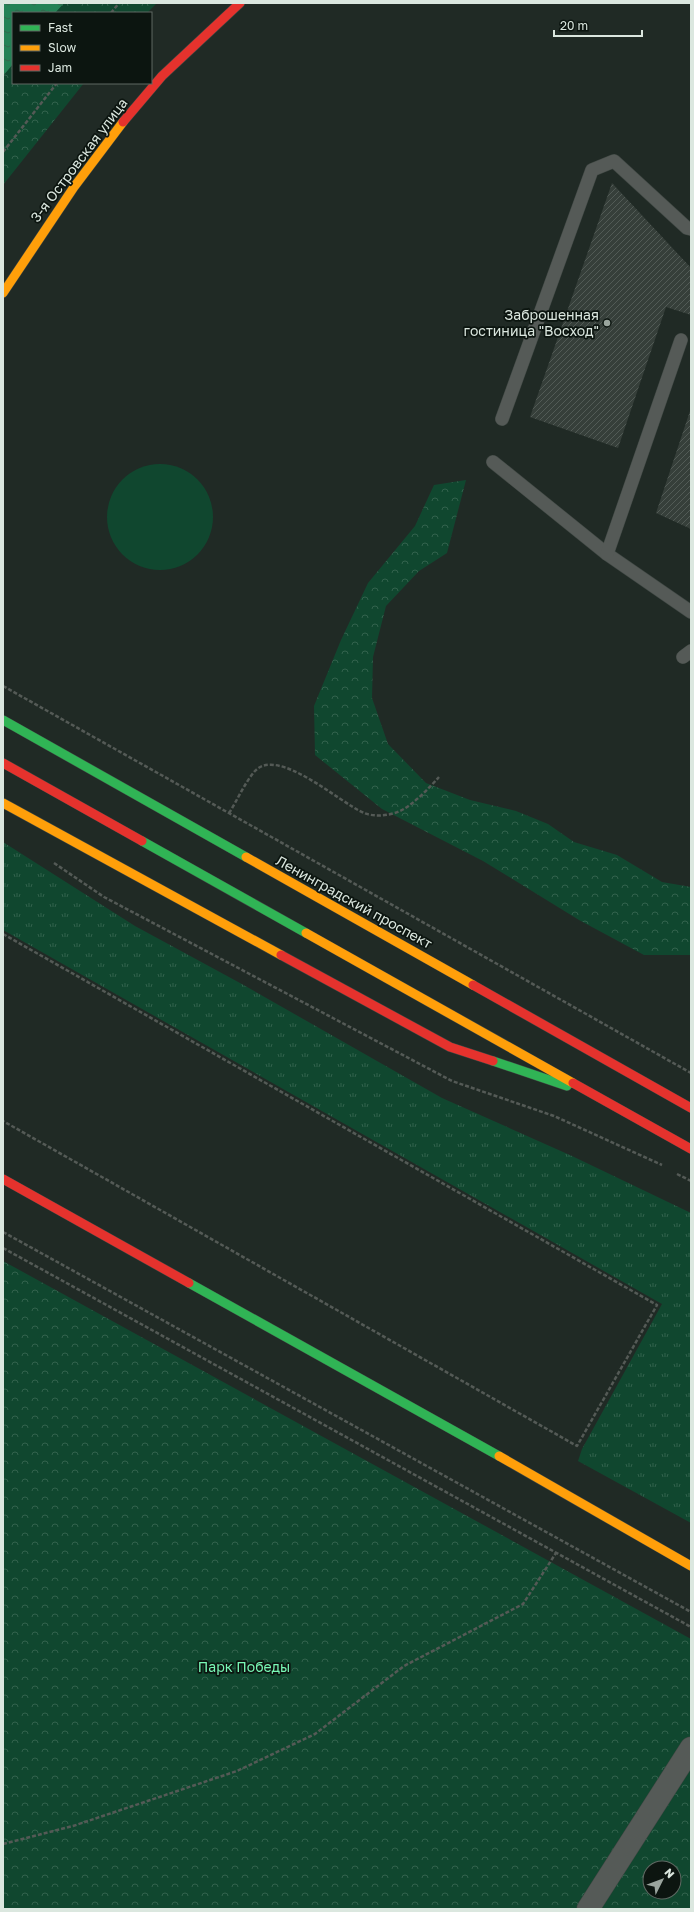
<svg xmlns="http://www.w3.org/2000/svg" width="694" height="1912" font-family="'Golos Text',sans-serif">
<style>
.grass{fill:url(#grass-tufts)}
.forest{fill:url(#forest-crowns);fill-rule:evenodd}
.pitch{fill:#10472f}
.water{fill:url(#water-ripples)}
.building{fill:url(#building-hatch)}
.lines{fill:none;stroke-linecap:round;stroke-linejoin:round}
.lane-casing{stroke:#3f4743;stroke-width:14}
.street-casing{stroke:#3f4743;stroke-width:23}
.fast-casing{stroke:#3f4743;stroke-width:10}
.slow-casing{stroke:#3f4743;stroke-width:10}
.jam-casing{stroke:#3f4743;stroke-width:10}
.path{stroke:#545a56;stroke-width:2.5;stroke-dasharray:4 2;stroke-linecap:butt}
.lane{stroke:#555a57;stroke-width:13}
.street{stroke:#555a57;stroke-width:22}
.fast{stroke:#30b455;stroke-width:9}
.slow{stroke:#ff9f0a;stroke-width:9}
.jam{stroke:#e5322d;stroke-width:9}
.poi-dot{fill:#9aa59e;stroke:#0c1510;stroke-width:1.5}
.labels{text-anchor:middle;stroke-width:3.5;stroke-linejoin:round;paint-order:stroke}
.street-label{font-size:14px;fill:#dbe7df;stroke:#0c1510}
.poi-label{font-size:14px;fill:#dbe7df;stroke:#0c1510;text-anchor:end}
.park-label{font-size:14px;fill:#79f8b6;stroke:#0c1510}
</style>
<defs>
<pattern id="grass-tufts" width="24" height="20" patternUnits="userSpaceOnUse"><rect width="24" height="20" fill="#10472f"/><path d="M3 7l-1-3M5 7V3M7 7l1-3M15 17l-1-3M17 17v-4M19 17l1-3" fill="none" stroke="#32624d"/></pattern>
<pattern id="forest-crowns" width="20" height="18" patternUnits="userSpaceOnUse"><rect width="20" height="18" fill="#10472f"/><path d="M2 6a3 3 0 1 1 6 0M12 15a3 3 0 1 1 6 0" fill="none" stroke="#32624d"/></pattern>
<pattern id="water-ripples" width="26" height="14" patternUnits="userSpaceOnUse"><rect width="26" height="14" fill="#248256"/><path d="M2 4q2-2 4 0t4 0M15 11q2-2 4 0t4 0" fill="none" stroke="#32674d"/></pattern>
<pattern id="building-hatch" width="6" height="6" patternUnits="userSpaceOnUse"><rect width="6" height="6" fill="#363f3a"/><path d="M-1 1l2-2M0 6l6-6M5 7l2-2" fill="none" stroke="#525b56"/></pattern>
</defs>
<rect width="100%" height="100%" fill="#202a25"/>
<polygon class="grass" points="3,842 135,926 240,983 442,1098 572,1156 691,1213 691,1523 578,1461 582,1449 662,1304 3,930"/>
<g class="forest">
<polygon points="3,3 157,3 147,13 13,13 13,83 84,83 3,185"/>
<polygon points="466,480 447,553 419,571 386,606 373,657 372,698 388,744 426,783 470,800 516,811 548,824 574,842 617,855 662,882 691,887 691,955 644,955 579,920 483,861 382,809 315,755 314,706 341,640 368,583 415,526 434,485"/>
<path d="M3,1261L691,1639V1909H3ZM650,1868H674V1892H650Z"/>
</g>
<circle class="pitch" cx="160" cy="517" r="53"/>
<polygon class="water" points="3,3 64,3 55,13 13,13 13,64 3,76"/>
<g class="building">
<polygon points="612,183 691,268 691,315 666,307 618,448 530,417"/>
<polygon points="691,408 691,529 656,513"/>
</g>
<g class="lines">
<defs>
<g id="lane">
<polyline points="502,419 592,170 614,161 687,228 691,229"/>
<polyline points="493,462 607,554 691,612"/>
<polyline points="607,554 681,340"/>
<polyline points="683,657 691,651"/>
</g>
<polyline id="street" points="588,1909 691,1748"/>
<g id="fast">
<polyline points="3,720 246,857"/>
<polyline points="142,841 306,933"/>
<polyline points="493,1061 567,1086"/>
<polyline points="189,1283 499,1456"/>
</g>
<g id="slow">
<polyline points="3,293 74,187 123,122"/>
<polyline points="3,803 281,955"/>
<polyline points="246,857 473,985"/>
<polyline points="306,933 573,1083"/>
<polyline points="499,1456 691,1566"/>
</g>
<g id="jam">
<polyline points="123,122 162,76 240,3"/>
<polyline points="3,763 142,841"/>
<polyline points="281,955 450,1047 493,1061"/>
<polyline points="473,985 691,1108"/>
<polyline points="573,1083 691,1149"/>
<polyline points="3,1179 189,1283"/>
</g>
</defs>
<use href="#lane" class="lane-casing"/>
<use href="#street" class="street-casing"/>
<use href="#fast" class="fast-casing"/>
<use href="#slow" class="slow-casing"/>
<use href="#jam" class="jam-casing"/>
<g class="path">
<polyline points="111,13 119,3"/>
<polyline points="3,152 57,83"/>
<polyline points="3,686 691,1073"/>
<path d="M229,813C237,801 245,782 255,771C278,746 340,803 364,813C374,817 389,816 400,811C413,805 429,788 439,777"/>
<polyline points="54,863 104,897 452,1081 554,1116 662,1165"/>
<polyline points="3,934 657,1305 577,1446 3,1121"/>
<polyline points="677,1174 691,1181"/>
<polyline points="3,1232 691,1612"/>
<polyline points="3,1248 691,1627"/>
<polyline points="3,1844 73,1826 237,1771 315,1734 404,1666 523,1604 556,1553"/>
</g>
<use href="#lane" class="lane"/>
<use href="#street" class="street"/>
<use href="#fast" class="fast"/>
<use href="#slow" class="slow"/>
<use href="#jam" class="jam"/>
</g>
<circle class="poi-dot" cx="607" cy="323" r="4"/>
<g class="labels">
<g class="street-label">
<text transform="translate(79 160) rotate(-53)" y="5">3-я Островская улица</text>
<text transform="translate(354 902) rotate(29)" y="5">Ленинградский проспект</text>
</g>
<g class="poi-label">
<text x="599" y="320">Заброшенная<tspan x="599" dy="16">гостиница "Восход"</tspan></text>
</g>
<g class="park-label">
<text x="244" y="1672">Парк Победы</text>
</g>
</g>
<rect width="694" height="1912" fill="none" stroke="#dbe7df" stroke-width="8"/>
<rect x="12" y="12" width="140" height="72" fill="#0c1510" stroke="#5f6963"/>
<rect x="20" y="25" width="20" height="6" fill="#30b455" stroke="#5f6963"/>
<text x="48" y="32" font-size="12" fill="#dbe7df">Fast</text>
<rect x="20" y="45" width="20" height="6" fill="#ff9f0a" stroke="#5f6963"/>
<text x="48" y="52" font-size="12" fill="#dbe7df">Slow</text>
<rect x="20" y="65" width="20" height="6" fill="#e5322d" stroke="#5f6963"/>
<text x="48" y="72" font-size="12" fill="#dbe7df">Jam</text>
<g transform="translate(662 1880) rotate(48)"><circle r="19" fill="#0c1510" stroke="#5f6963"/>
<path d="M0-3L7 15L0 10L-7 15Z" fill="#9aa59e"/>
<text y="-6" font-size="11" font-weight="bold" text-anchor="middle" fill="#dbe7df">N</text>
</g>
<path d="M554 30v6h88v-6" fill="none" stroke="#dbe7df" stroke-width="2"/>
<text x="560" y="30" font-size="12" fill="#dbe7df" stroke="#0c1510" stroke-width="3" paint-order="stroke">20 m</text>
</svg>
